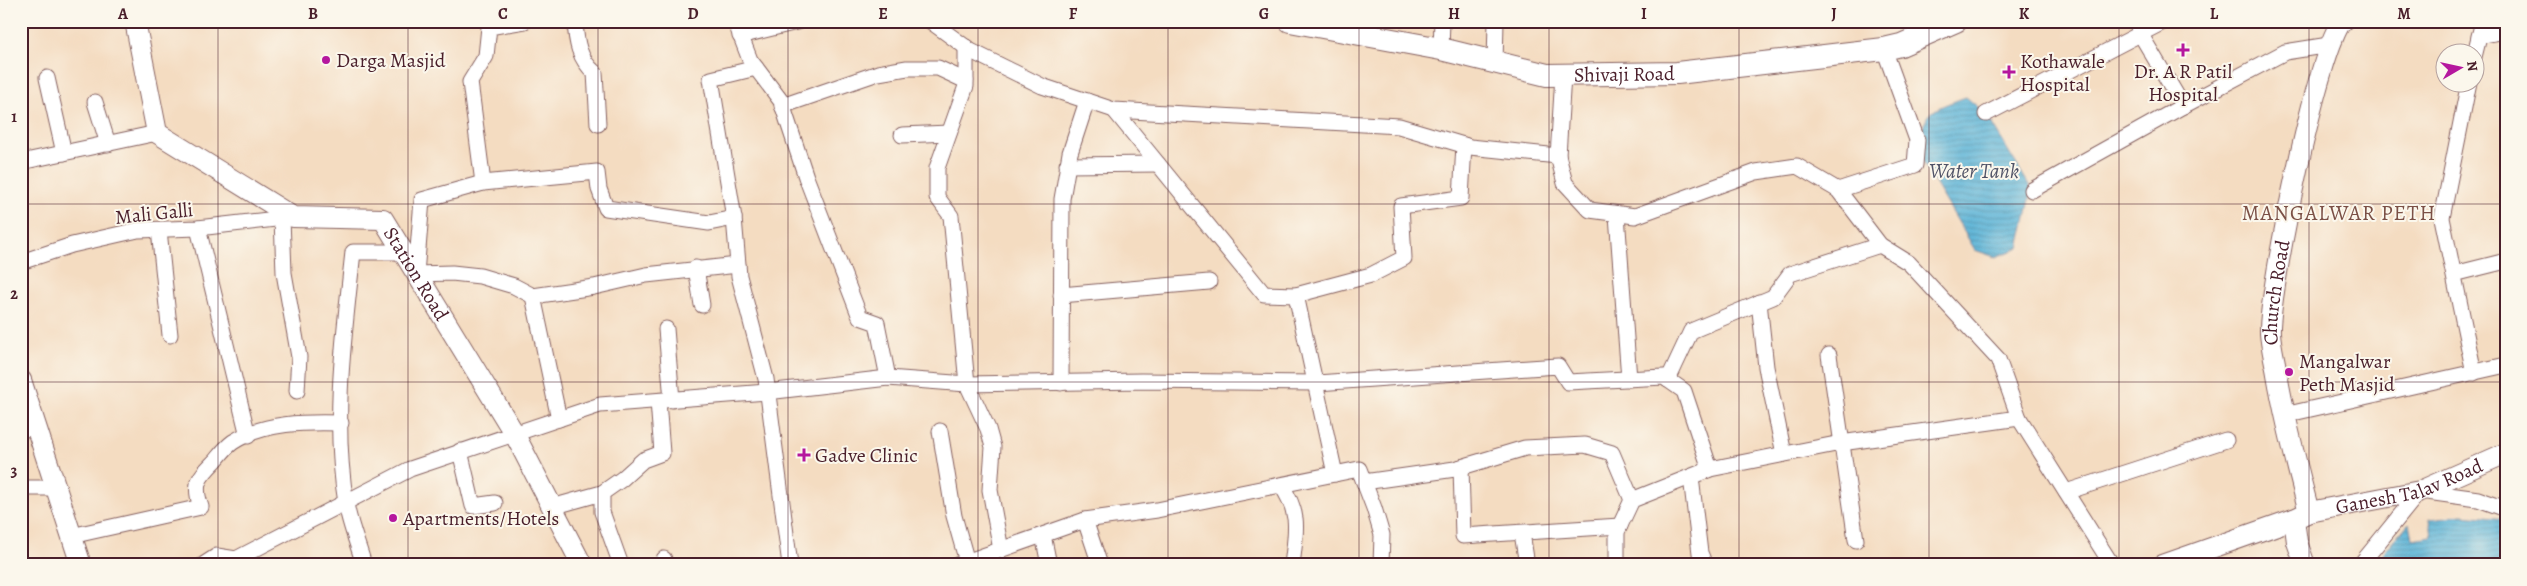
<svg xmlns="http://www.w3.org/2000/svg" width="2527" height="586" font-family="Alegreya,serif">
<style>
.water{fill:url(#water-rules);stroke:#526981}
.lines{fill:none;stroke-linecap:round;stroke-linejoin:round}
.street-casing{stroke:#866160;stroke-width:17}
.secondary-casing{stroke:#866160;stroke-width:22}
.primary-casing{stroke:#866160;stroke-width:24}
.street{stroke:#fff;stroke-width:15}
.secondary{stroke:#fff;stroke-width:20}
.primary{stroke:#fff;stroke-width:22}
.grid{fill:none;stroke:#4a1f2b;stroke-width:1;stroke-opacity:0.55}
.poi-dot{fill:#b5179e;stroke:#fbf7ec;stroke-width:2}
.labels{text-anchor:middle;stroke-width:4;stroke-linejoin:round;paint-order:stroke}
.poi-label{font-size:20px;fill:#4a1f2b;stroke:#fbf7ec;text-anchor:start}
.street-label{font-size:20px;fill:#4a1f2b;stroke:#fbf7ec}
.water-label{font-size:21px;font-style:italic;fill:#505367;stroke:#fbf7ec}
.neighbourhood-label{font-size:21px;letter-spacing:1px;fill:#7b5046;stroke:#fbf7ec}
.neatline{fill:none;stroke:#4a1f2b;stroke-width:2}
.grid-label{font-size:16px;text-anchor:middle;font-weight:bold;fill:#4a1f2b}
</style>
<defs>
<pattern id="water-rules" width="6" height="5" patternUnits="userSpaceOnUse" patternTransform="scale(1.25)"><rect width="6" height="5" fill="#5ab3d7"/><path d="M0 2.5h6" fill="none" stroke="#4c91af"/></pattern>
</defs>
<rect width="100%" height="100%" fill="#fbf7ec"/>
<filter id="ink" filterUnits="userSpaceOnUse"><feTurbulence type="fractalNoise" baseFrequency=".02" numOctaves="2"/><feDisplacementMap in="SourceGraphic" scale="10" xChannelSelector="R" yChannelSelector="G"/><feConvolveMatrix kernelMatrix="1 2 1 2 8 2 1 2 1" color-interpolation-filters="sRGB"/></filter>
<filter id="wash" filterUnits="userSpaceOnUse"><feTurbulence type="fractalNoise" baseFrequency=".0096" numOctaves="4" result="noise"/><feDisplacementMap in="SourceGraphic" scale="20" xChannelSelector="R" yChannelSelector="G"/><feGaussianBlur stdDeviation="1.12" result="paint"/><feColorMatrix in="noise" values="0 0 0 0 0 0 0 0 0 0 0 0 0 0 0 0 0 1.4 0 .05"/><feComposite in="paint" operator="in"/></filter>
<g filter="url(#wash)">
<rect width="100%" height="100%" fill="#f4dcc1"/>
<g class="water">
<path d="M1966,97L1986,114L2032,190L2019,248L1995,257L1975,250L1916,151C1927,110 1927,111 1966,97Z"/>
<polygon points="2462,515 2506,519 2506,565 2373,565 2409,523 2412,539 2432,536 2430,519"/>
</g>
</g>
<g filter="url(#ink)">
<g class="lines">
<defs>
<g id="street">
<path d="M575,21C576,42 579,59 595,73L598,124"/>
<polyline points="735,21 750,60 781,101 806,177 860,317 877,323 888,378"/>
<polyline points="930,21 971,51 1042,86 1114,110 1399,126 1470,147 1558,156 1565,183 1590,210 1635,216 1756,172 1797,166 1838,190 1880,245 1909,263 1998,359 2019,418 2112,565"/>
<polyline points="2136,21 2141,35 2183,106"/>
<polyline points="740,36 801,21"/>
<polyline points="2479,36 2506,31"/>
<polyline points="966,47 966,86 937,168 937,197 951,216 967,384 988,429 993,447 990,490 1001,550"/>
<polyline points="1441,49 1442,21"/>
<polyline points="2474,57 2483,21"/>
<polyline points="1495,64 1496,21"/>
<polyline points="756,68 711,79 734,218 739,276 766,379 790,565"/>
<polyline points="47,78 64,153"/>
<polyline points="2469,82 2442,218 2474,373"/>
<polyline points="95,102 108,144"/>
<polyline points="782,106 878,73 907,68 938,68 966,81"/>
<polyline points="1114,110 1264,294 1296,295 1371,275 1404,258 1401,206 1461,198 1464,145"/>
<polyline points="1986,114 2165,21"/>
<polyline points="902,135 949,133"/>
<polyline points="1558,156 1563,75"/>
<polyline points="21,162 157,133"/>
<polyline points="1067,165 1158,164"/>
<polyline points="483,183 470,82 486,56 489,27 525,21"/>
<polyline points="1838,190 1915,165 1917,140 1884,49"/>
<polyline points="2032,190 2183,106 2285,52 2329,45"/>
<polyline points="1617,215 1629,379"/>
<polyline points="282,218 284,273 299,357 297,391"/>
<polyline points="734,218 709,223 606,208 599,189 597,172 483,183 422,200 416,274 452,273 480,276 514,286 533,296 594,287 646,275 738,265"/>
<polyline points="198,228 248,436"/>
<polyline points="159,230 170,335"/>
<polyline points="21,262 72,245 138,230 198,228 293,217"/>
<polyline points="696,268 702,305"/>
<polyline points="2454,274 2506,261"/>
<polyline points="1061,295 1209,282"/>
<polyline points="1296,295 1335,474"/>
<polyline points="533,296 559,419"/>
<polyline points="1759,302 1766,367 1784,454"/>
<polyline points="666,329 672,400"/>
<polyline points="1829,355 1856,540"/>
<polyline points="1668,380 1691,331 1773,297 1790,274 1880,245"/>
<polyline points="1061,383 1062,199 1070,153 1087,101"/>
<polyline points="2284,415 2506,365"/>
<polyline points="21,430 36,427"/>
<polyline points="940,431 954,516 967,562"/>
<polyline points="460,451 473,506 495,503"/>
<polyline points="1461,467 1463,536 1620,526"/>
<polyline points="1691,477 1700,553 1705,565"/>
<polyline points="1364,482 1455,469 1525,448 1585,445 1612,453 1632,500"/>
<path d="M1281,485C1301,514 1296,531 1292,565"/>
<polyline points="21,488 56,488"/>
<polyline points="2066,492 2226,440"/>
<polyline points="552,507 602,493"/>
<polyline points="1085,520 1100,565"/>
<polyline points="1522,533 1527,565"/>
<polyline points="1043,535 1049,565"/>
<path d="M71,536L201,507C193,484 198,478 215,461C220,455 226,447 233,442C264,422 306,422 341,423"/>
<polyline points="664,559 665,565"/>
<polyline points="203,565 217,556 236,559 410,469 600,405 767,392 888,378 967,384 1141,381 1317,383 1558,366 1568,382 1664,377 1684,391 1710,469 1841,443 2019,418"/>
<path d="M364,565C358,544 349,523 346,503C332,420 344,335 353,252H402"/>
<polyline points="621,565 602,512 602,493 622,479 643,460 662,453 658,401"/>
<polyline points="957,565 1085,520 1157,510 1359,469 1374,508 1382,535 1381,565"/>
<polyline points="1617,565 1617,532 1632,500 1710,469"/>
<polyline points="2360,565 2420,491 2478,499 2506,509"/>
</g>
<g id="secondary">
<path id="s1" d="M135,21L157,133L293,217L383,219L514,433L582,565"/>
<polyline points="21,380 81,565"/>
<path id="s2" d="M2309,512C2297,466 2285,421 2277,374C2275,361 2271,347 2270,333C2268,295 2320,38 2343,21"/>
<polyline points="2294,519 2297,542 2305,565"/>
<path id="s3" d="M2163,565L2294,519L2309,512L2420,491L2506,453"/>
</g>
<g id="primary">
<path id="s4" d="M1290,21L1441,49L1547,75L1677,73L1884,49L1901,45L1956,21"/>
</g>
</defs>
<use href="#street" class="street-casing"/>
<use href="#secondary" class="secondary-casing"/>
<use href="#primary" class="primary-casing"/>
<use href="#street" class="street"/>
<use href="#secondary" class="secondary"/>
<use href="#primary" class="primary"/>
</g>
</g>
<path class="grid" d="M218,21V565M408,21V565M598,21V565M788,21V565M978,21V565M1168,21V565M1359,21V565M1549,21V565M1739,21V565M1929,21V565M2119,21V565M2309,21V565M21,204H2506M21,382H2506"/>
<g class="poi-dot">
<path d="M2180.5 42.5h5v5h5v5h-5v5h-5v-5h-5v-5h5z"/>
<circle cx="326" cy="60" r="5"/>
<path d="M2006.5 64.5h5v5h5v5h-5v5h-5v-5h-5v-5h5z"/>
<circle cx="2289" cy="372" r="5"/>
<path d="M801.5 447.5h5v5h5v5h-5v5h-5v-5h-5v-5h5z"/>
<circle cx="393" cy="518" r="5"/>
</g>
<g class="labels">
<g class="poi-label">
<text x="336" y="67">Darga Masjid</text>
<text x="2020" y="68">Kothawale<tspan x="2020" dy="23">Hospital</tspan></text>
<text x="2183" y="78" text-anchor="middle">Dr. A R Patil<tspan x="2183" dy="23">Hospital</tspan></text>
<text x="2299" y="368">Mangalwar<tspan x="2299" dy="23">Peth Masjid</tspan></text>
<text x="815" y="462">Gadve Clinic</text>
<text x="403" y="525">Apartments/Hotels</text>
</g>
<g class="street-label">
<text dy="7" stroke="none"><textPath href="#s4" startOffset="340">Shivaji Road</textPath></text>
<text transform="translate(154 213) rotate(-6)" y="7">Mali Galli</text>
<text dy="7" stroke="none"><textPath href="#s1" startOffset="428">Station Road</textPath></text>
<text dy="7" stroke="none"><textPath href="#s2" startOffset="224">Church Road</textPath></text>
<text dy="7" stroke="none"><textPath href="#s3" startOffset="259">Ganesh Talav Road</textPath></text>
</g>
<g class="water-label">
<text x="1974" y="178">Water Tank</text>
</g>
<g class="neighbourhood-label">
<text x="2339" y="220">MANGALWAR PETH</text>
</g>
</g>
<rect width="2527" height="586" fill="none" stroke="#fbf7ec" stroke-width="55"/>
<g transform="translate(2460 68) rotate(81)"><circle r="24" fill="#fbf7ec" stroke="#b4a19f"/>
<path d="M0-4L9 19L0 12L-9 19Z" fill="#b5179e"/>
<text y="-8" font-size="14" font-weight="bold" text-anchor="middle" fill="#4a1f2b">N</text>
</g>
<rect x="28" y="28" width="2472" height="530" class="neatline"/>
<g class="grid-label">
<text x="123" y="19">A</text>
<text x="313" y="19">B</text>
<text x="503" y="19">C</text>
<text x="693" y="19">D</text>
<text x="883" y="19">E</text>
<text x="1073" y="19">F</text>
<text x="1264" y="19">G</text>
<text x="1454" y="19">H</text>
<text x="1644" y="19">I</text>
<text x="1834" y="19">J</text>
<text x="2024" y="19">K</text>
<text x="2214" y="19">L</text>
<text x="2404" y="19">M</text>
<text x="14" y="122">1</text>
<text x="14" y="299">2</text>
<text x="14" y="476">3</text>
</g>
</svg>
